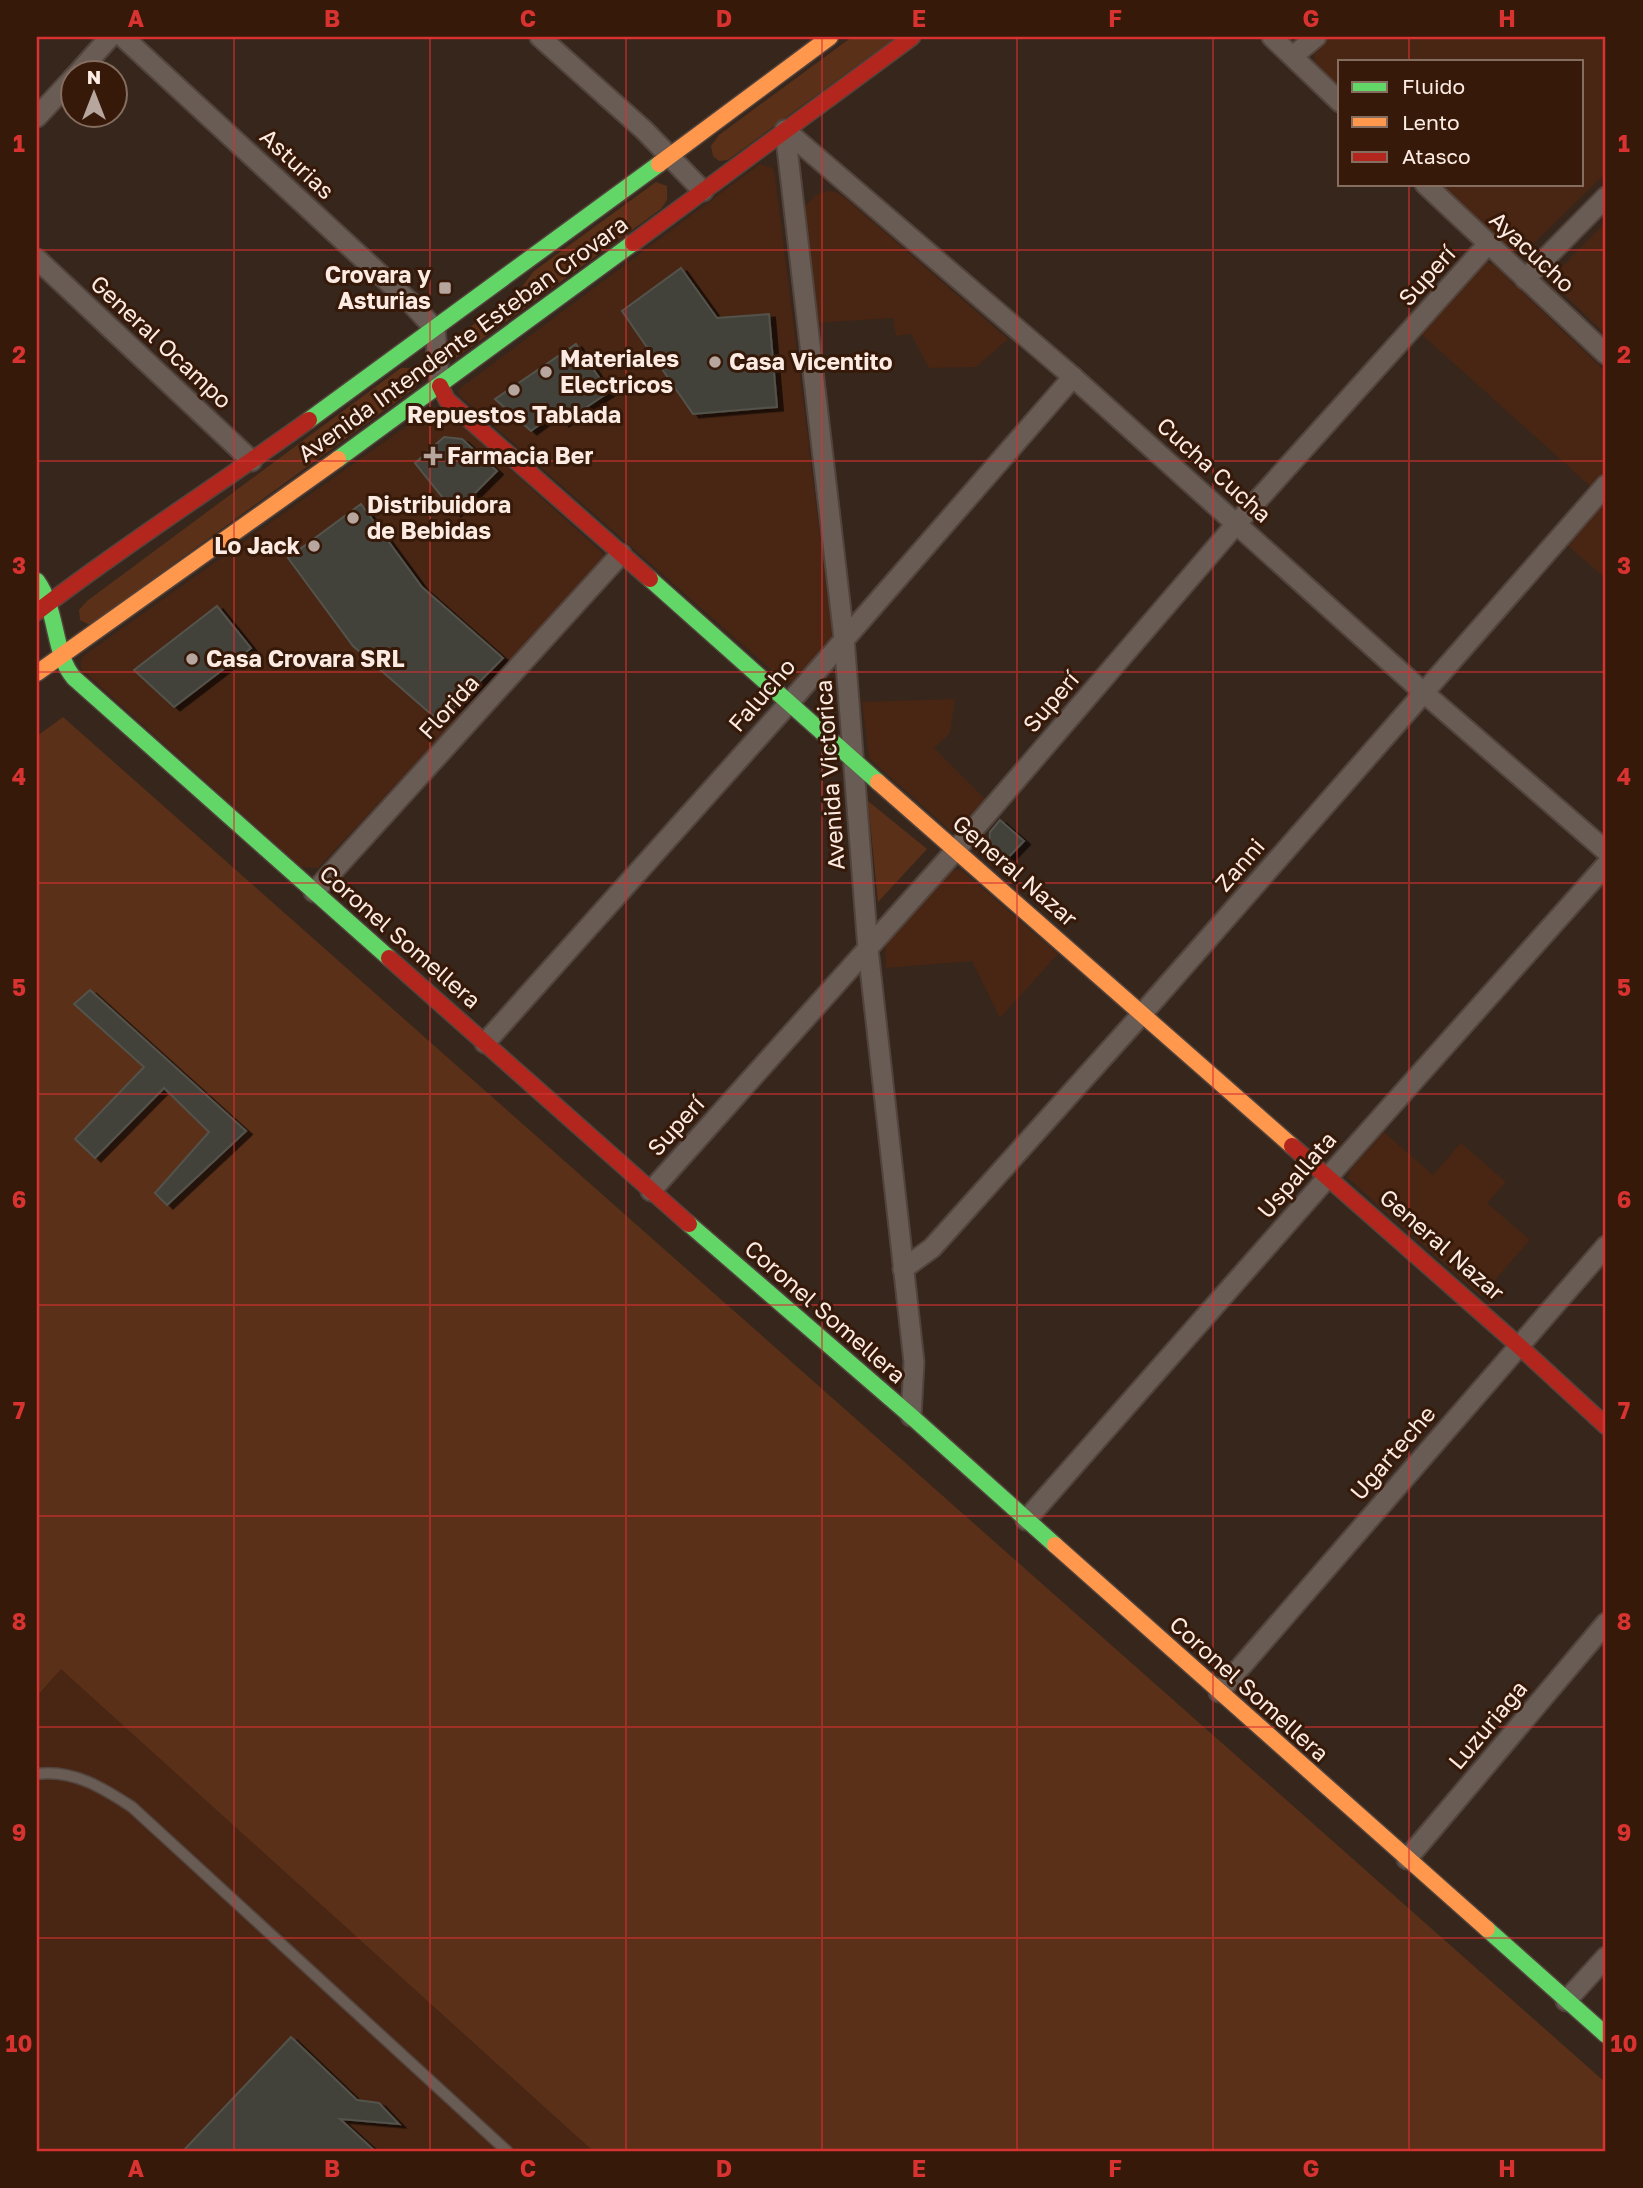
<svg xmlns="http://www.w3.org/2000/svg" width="1643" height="2188" font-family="'Golos Text',sans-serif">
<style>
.built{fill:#482613}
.green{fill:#5b3019}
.building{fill:#43423b;stroke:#53534b;stroke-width:2;filter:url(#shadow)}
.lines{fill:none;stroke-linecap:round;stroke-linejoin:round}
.lane-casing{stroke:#52443d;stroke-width:13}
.street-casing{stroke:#52443d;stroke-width:23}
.fast-casing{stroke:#52443d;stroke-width:19}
.slow-casing{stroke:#52443d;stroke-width:19}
.jam-casing{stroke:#52443d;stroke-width:19}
.lane{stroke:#685c54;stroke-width:10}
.street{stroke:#685c54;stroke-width:19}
.fast{stroke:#63d668;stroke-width:16}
.slow{stroke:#ff974d;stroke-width:16}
.jam{stroke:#b3261e;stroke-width:16}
.grid{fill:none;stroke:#d83231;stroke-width:2;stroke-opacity:0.55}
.poi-dot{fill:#b7a69d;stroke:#361908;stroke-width:2.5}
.labels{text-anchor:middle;stroke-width:6;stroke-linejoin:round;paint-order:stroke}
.street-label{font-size:23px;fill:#fcebe3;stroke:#361908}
.poi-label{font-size:23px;font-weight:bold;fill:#fcebe3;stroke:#361908;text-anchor:start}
.neatline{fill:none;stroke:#d83231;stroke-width:2.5}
.grid-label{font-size:23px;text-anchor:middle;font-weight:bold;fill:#d83231}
</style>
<defs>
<filter id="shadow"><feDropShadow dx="6" dy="3.5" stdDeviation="0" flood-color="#0009"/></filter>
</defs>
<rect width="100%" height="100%" fill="#36261c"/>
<g class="built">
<polygon points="1329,37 1606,37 1606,173 1534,243 1519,248 1507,246 1440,184 1582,184 1582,61 1340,61 1340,91 1315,68 1314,49"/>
<polygon points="760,164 773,168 775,177 833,639 797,682 786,683 459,395 459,389"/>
<polygon points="827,191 836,192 844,197 1008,339 976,367 929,368 911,334 896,336 893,318 814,323 803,208 816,195"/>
<polygon points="1606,222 1606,335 1560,290 1556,273"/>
<polygon points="1487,262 1494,265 1606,372 1606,471 1591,487 1419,332 1478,267"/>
<polygon points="434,408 447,411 603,554 603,560 601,565 318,868 301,867 81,669 81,662 82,657 429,410"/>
<polygon points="1606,500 1606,579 1566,544"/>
<polygon points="955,699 950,733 934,748 987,801 964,830 952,832 869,758 862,702"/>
<polygon points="952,870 961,870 1058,954 1000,1018 972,961 886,968 885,940 945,872"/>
<polygon points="1384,1132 1433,1175 1461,1143 1506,1182 1487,1203 1530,1240 1481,1296 1348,1178 1351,1169"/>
<polygon points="61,1668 593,2151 37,2151 37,1696"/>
</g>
<g class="green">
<polygon points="852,37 896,37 728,160 719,161 713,156 711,146 719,135"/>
<polygon points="656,182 667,186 667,200 661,209 456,358 448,360 442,357 444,349 449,341 514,297 534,271"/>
<polygon points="401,368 409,368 416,372 419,380 415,388 90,625 80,620 79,610 87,601"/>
<polygon points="63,717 1606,2083 1606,2151 593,2151 61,1669 37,1696 37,736"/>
<polygon points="868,801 927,849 878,902"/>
</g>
<g class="building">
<polygon points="681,268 717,318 769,314 777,407 693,414 622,311"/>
<polygon points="576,344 609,392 563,423 555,413 531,431 495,399"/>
<polygon points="444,437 462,439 497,471 455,513 415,463"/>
<polygon points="361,504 422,587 503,658 440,722 353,646 288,558"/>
<polygon points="217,606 251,648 174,707 134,670"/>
<polygon points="1000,820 1024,841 1005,861 989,847 990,832"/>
<polygon points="90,990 246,1131 167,1205 155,1193 209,1132 164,1088 95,1158 75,1139 144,1067 74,1004"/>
<polygon points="291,2037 357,2100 379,2103 399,2124 340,2119 375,2151 183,2151"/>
</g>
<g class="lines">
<defs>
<path id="lane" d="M37,1774C73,1769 103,1788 132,1807L507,2151"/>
<g id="street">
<polyline points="123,37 411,303 435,329 440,386"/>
<polyline points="540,37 644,130 703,191"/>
<polyline points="1272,37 1340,102"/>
<polyline points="1293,56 1316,37"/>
<polyline points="77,74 110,37"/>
<polyline points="37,117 74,77"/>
<polyline points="785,130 844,638 868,949 914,1362 911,1416"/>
<polyline points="785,130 1073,377 1423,692 1606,851"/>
<polyline points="1425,184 1606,354"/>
<polyline points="37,259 252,461"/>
<polyline points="1525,279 1606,197"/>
<polyline points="314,892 621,554"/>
<polyline points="485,1043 790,702 1073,377"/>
<polyline points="651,1191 955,851 1237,523 1488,244"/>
<polyline points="903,1269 932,1248 1142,1014 1606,485"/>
<polyline points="1026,1520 1328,1177 1606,865"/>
<polyline points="1219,1692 1606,1246"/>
<polyline points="1407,1859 1606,1623"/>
<polyline points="1566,2001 1606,1957"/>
</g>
<g id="fast">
<polyline points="309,420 659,164"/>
<polyline points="338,459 633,243"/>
<polyline points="650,579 878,782"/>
<path d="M37,581C58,610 53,654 74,678L389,958"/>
<polyline points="689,1224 911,1416 1055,1545"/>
<polyline points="1487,1929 1606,2035"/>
</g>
<g id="slow">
<polyline points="659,164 830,37"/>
<polyline points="37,673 338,459"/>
<polyline points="878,782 1292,1146"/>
<polyline points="1055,1545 1487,1929"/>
</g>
<g id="jam">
<polyline points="633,243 912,37"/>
<polyline points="440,386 447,400 650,579"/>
<path d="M37,612C125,544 219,485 309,420"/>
<polyline points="389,958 689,1224"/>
<polyline points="1292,1146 1518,1345 1606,1426"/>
</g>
</defs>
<use href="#lane" class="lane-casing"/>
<use href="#street" class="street-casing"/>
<use href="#fast" class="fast-casing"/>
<use href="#slow" class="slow-casing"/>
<use href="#jam" class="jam-casing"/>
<use href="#lane" class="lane"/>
<use href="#street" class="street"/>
<use href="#fast" class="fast"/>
<use href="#slow" class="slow"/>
<use href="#jam" class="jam"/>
</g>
<path class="grid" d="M234,37V2151M430,37V2151M626,37V2151M822,37V2151M1017,37V2151M1213,37V2151M1409,37V61M1409,184V2151M37,250H1606M37,461H1606M37,672H1606M37,883H1606M37,1094H1606M37,1305H1606M37,1516H1606M37,1727H1606M37,1938H1606"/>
<g class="poi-dot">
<rect x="438" y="281" width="14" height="14" rx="3.5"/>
<circle cx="715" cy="362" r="7"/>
<circle cx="546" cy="372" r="7"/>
<circle cx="514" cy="390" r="7"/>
<path d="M429.5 445.5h7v7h7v7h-7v7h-7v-7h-7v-7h7z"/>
<circle cx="353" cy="518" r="7"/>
<circle cx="314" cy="546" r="7"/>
<circle cx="192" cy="659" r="7"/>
</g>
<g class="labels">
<g class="street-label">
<text transform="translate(297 164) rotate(43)" y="8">Asturias</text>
<text transform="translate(1532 252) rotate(43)" y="8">Ayacucho</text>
<text transform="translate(1427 276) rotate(-48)" y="8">Superí</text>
<text transform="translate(463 339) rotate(-36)" y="8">Avenida Intendente Esteban Crovara</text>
<text transform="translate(161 342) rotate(43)" y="8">General Ocampo</text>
<text transform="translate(1214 470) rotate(42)" y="8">Cucha Cucha</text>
<text transform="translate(762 695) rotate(-49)" y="8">Falucho</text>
<text transform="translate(1051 702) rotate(-49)" y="8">Superí</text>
<text transform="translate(449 707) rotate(-48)" y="8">Florida</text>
<text transform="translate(830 775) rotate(-94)" y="8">Avenida Victorica</text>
<text transform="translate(1240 865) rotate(-49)" y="8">Zanni</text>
<text transform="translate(1015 871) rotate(41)" y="8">General Nazar</text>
<text transform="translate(400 937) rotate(41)" y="8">Coronel Somellera</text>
<text transform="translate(676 1126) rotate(-48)" y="8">Superí</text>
<text transform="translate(1297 1175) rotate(-49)" y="8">Uspallata</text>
<text transform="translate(1442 1245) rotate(41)" y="8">General Nazar</text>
<text transform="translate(825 1312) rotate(41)" y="8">Coronel Somellera</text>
<text transform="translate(1393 1453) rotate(-49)" y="8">Ugarteche</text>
<text transform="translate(1249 1689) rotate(42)" y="8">Coronel Somellera</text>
<text transform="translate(1488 1725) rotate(-50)" y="8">Luzuriaga</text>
</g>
<g class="poi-label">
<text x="431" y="283" text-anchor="end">Crovara y<tspan x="431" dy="26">Asturias</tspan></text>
<text x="560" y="367">Materiales<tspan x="560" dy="26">Electricos</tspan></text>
<text x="729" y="370">Casa Vicentito</text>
<text x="514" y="423" text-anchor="middle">Repuestos Tablada</text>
<text x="447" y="464">Farmacia Ber</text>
<text x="367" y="513">Distribuidora<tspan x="367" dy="26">de Bebidas</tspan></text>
<text x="300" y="554" text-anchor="end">Lo Jack</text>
<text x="206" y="667">Casa Crovara SRL</text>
</g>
</g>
<rect width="1643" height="2188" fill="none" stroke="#361908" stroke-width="77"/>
<rect x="1338" y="60" width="245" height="126" fill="#361908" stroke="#856d60" stroke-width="2"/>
<rect x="1352" y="82" width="35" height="10" fill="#63d668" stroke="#856d60" stroke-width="2"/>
<text x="1402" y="94" font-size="21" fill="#fcebe3">Fluido</text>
<rect x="1352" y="117" width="35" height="10" fill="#ff974d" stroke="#856d60" stroke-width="2"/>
<text x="1402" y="130" font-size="21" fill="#fcebe3">Lento</text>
<rect x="1352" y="152" width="35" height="10" fill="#b3261e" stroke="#856d60" stroke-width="2"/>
<text x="1402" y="164" font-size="21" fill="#fcebe3">Atasco</text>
<g transform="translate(94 94)"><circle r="33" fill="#361908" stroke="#856d60" stroke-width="2"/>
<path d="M0-5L12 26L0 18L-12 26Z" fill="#b7a69d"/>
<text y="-10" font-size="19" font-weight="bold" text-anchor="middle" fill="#fcebe3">N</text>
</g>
<rect x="38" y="38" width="1566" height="2112" class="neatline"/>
<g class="grid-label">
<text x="136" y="27">A</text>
<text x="332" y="27">B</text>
<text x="528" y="27">C</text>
<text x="724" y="27">D</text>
<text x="919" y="27">E</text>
<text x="1115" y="27">F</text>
<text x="1311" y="27">G</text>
<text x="1507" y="27">H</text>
<text x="19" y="152">1</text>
<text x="1624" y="152">1</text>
<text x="19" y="363">2</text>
<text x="1624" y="363">2</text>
<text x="19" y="574">3</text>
<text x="1624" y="574">3</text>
<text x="19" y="785">4</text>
<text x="1624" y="785">4</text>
<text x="19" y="996">5</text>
<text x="1624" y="996">5</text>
<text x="19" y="1208">6</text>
<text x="1624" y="1208">6</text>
<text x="19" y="1419">7</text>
<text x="1624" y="1419">7</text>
<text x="19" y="1630">8</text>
<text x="1624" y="1630">8</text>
<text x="19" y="1841">9</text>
<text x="1624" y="1841">9</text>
<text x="19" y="2052">10</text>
<text x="1624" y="2052">10</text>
<text x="136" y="2177">A</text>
<text x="332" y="2177">B</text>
<text x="528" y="2177">C</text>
<text x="724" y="2177">D</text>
<text x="919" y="2177">E</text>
<text x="1115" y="2177">F</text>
<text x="1311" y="2177">G</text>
<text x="1507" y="2177">H</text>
</g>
</svg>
